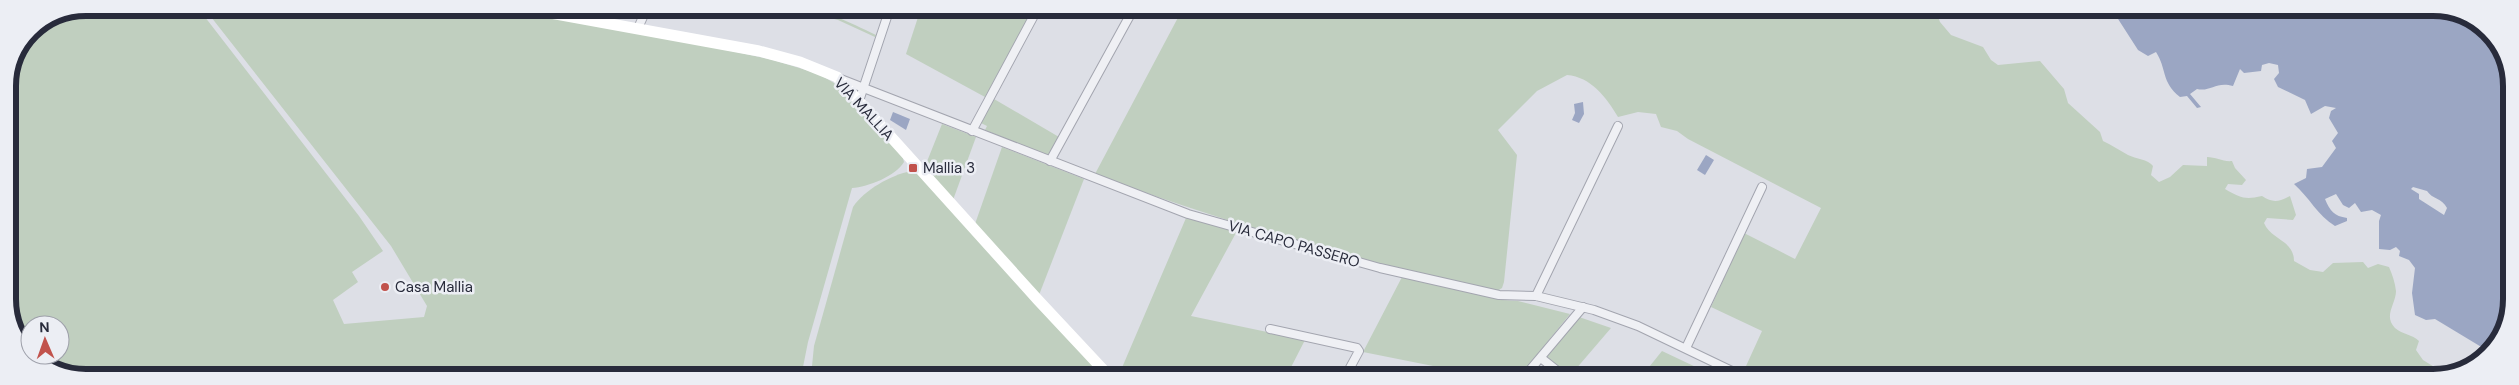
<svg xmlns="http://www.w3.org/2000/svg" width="2519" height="385" font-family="'DM Sans',sans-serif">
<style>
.green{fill:#c0cfbf}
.water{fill:#9ba6c3;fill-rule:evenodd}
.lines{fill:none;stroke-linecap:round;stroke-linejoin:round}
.street-casing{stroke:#a3a5af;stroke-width:10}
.street{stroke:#eff0f4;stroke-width:8}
.secondary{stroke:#fff;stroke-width:11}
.poi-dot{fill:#c1524c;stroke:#eceef4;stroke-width:2}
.labels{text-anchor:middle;stroke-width:5;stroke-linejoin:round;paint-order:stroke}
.street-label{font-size:15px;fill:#282b3b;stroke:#eceef4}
.poi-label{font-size:15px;fill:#282b3b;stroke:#eceef4;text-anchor:start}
.rim{fill:none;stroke:#282b3b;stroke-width:6}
</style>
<rect width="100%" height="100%" fill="#dddfe6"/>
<g class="green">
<path d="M87,8H198L359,216L383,251L352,272L358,282L333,300L344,324L424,317L427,306L391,246L204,8H500L690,42L773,60L819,74L834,83L902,155L904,162C896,176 868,187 852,188L808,342L801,377H77L35,358L33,355H60V325H30V350L10,318L8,86L31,31Z"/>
<path d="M792,8C822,8 849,22 876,35L875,37L838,20Z"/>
<polygon points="921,8 1034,8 985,97 906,54"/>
<path d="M1178,8H1896L1904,13L1910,8H1935L1940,22L1951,35L1983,47L1991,60L1998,65L2040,61L2064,89L2068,103L2100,132L2103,141C2112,145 2119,150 2128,155C2136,159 2148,159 2153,166L2151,175L2159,182L2170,177L2183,165L2207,166V157C2216,157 2223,162 2232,161L2235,168L2246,180L2242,185L2228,184L2225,189C2241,198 2245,200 2262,196C2273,203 2278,202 2290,196L2296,215L2293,220L2267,218L2264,223C2271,240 2294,240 2294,261L2310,270L2323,272L2333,263L2363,262L2368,268L2378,264L2389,267C2392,274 2395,282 2396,291C2396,304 2383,316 2395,328C2403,335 2412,334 2419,341L2416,350L2423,360L2444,373L2433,377H1741L1762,331L1711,307L1744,233L1795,259L1821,208L1688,139L1677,131L1661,127L1656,114L1638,112L1618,117C1606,97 1591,77 1567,75L1537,91L1498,130L1517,155L1504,282L1502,288L1497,291C1361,261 1226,224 1095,174L1182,10Z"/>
<polygon points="994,99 1059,137 1048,156 985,130 987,126 981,123"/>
<polygon points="942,124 976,137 953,200 924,169"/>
<polygon points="1002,147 1084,179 1039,295 975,224"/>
<path d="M911,171L917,172L1105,377H837L812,366L814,346L853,207C864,190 891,175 911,171Z"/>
<polygon points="1186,218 1237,231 1191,316 1305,340 1286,377 1118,377"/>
<polygon points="1402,277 1503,300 1518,301 1570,314 1519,377 1431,377 1433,366 1363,352"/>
<polygon points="1579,317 1611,328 1569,377 1545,358"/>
<polygon points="1662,351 1717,377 1641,377"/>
</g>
<g class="water">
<path d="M2111,8H2442L2485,27L2510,71L2511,308L2488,351L2435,319L2426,320L2415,315L2412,293L2415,268L2409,260L2399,256L2400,251L2396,247L2390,250L2379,249V221L2381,215L2372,210L2361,212L2355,203L2349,208L2343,205L2336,194L2325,199C2330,211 2334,216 2347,218V221L2335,226C2318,216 2309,197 2294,184L2306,178L2307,169L2322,167L2336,148L2332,141L2338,133L2329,118L2331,111L2336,108L2325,106L2311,114L2305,100L2278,87L2274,79L2279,73L2278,65L2269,63L2262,65L2261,71L2244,73L2240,69L2233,86C2216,81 2211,92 2197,89L2190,94L2201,107L2197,108L2187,96L2180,97C2161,82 2167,69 2156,52L2148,56L2138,50ZM2413,187L2427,191C2432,199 2442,198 2447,208L2444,215L2419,199V194L2411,189Z"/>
<polygon points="1583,102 1584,114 1579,123 1572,120 1575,113 1574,104"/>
<polygon points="893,112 910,119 906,130 890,120"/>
<polygon points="1706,155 1714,160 1705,175 1697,170"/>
</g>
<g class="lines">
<defs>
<g id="street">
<polyline points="638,28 647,8"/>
<polyline points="838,78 1188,214 1380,268 1499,295 1536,296 1594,310 1638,326 1732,371"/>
<polyline points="859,101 890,8"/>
<polyline points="972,131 1038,8"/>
<polyline points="1050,161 1134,8"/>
<polyline points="1536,296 1618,126"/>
<polyline points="1270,329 1357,348 1359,351 1345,377"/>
<polyline points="1686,348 1762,187"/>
<polyline points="1541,358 1565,377"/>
<polyline points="1524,377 1583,307"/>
</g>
</defs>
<use href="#street" class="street-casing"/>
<use href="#street" class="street"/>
<polyline class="secondary" points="523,8 759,51 800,62 837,77 1038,300 1110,377"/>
</g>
<g class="poi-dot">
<rect x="908" y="163" width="10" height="10" rx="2.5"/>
<circle cx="385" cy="287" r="5"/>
</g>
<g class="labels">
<g class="street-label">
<text transform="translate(864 109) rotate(47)" y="5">VIA MALLIA</text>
<text transform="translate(1294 244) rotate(16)" y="5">VIA CAPO PASSERO</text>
</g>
<g class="poi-label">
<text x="923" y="173">Mallia 3</text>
<text x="395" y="292">Casa Mallia</text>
</g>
</g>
<path d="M0 0H2519V385H0ZM86 16H2433A70 70 0 0 1 2503 86V299A70 70 0 0 1 2433 369H86A70 70 0 0 1 16 299V86A70 70 0 0 1 86 16Z" fill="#eceef4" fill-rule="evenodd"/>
<path class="rim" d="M86 16H2433A70 70 0 0 1 2503 86V299A70 70 0 0 1 2433 369H86A70 70 0 0 1 16 299V86A70 70 0 0 1 86 16Z"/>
<g transform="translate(45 340) rotate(358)"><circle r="24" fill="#eceef4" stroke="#9ea0aa"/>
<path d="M0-4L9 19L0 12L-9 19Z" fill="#c1524c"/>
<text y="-8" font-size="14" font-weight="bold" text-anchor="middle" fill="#282b3b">N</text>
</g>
</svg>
